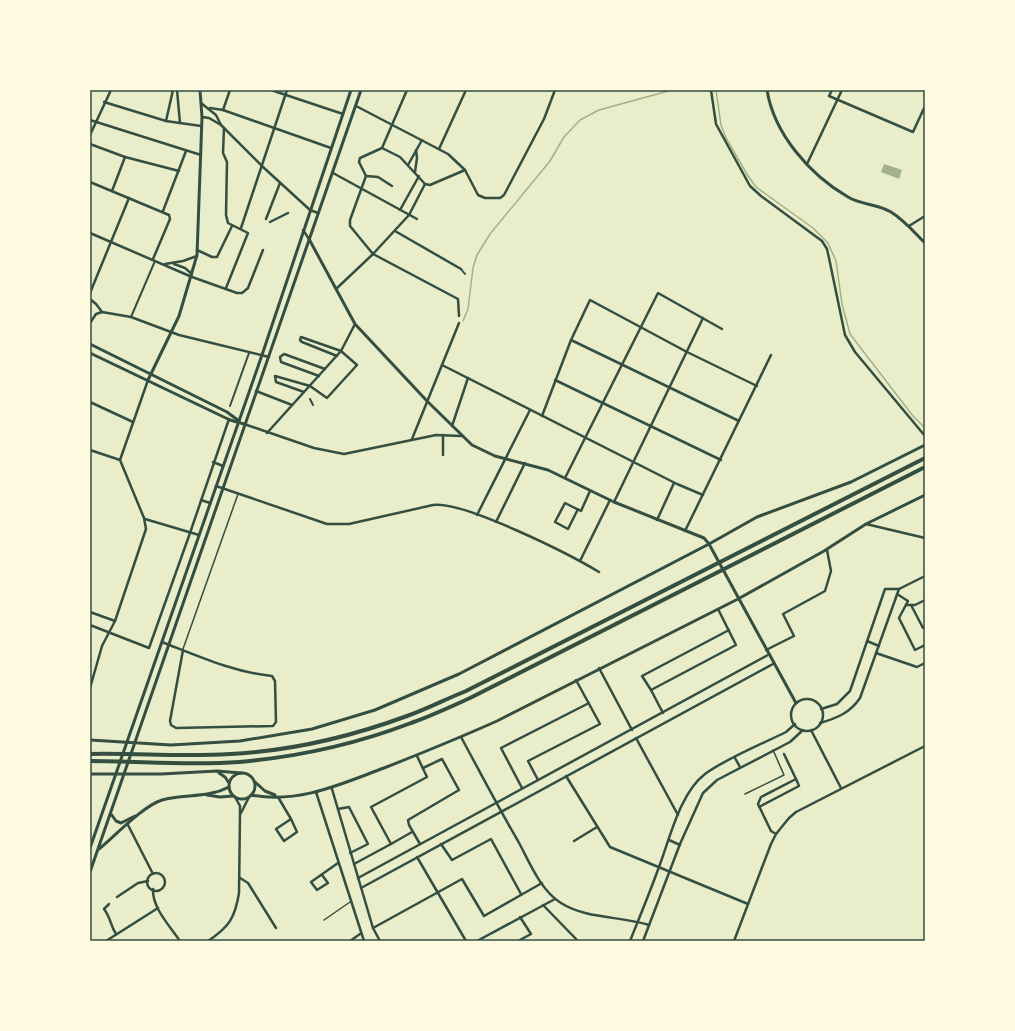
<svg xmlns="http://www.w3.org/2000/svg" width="1015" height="1031" font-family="'PT Sans Narrow',sans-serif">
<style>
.water{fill:#a3b18a}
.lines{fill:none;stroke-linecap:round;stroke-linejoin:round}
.stream{stroke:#a3b18a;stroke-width:1.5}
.service{stroke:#344e41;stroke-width:1.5}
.pedestrian{stroke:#344e41;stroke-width:2}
.minor{stroke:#344e41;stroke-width:2.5}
.tertiary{stroke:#344e41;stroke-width:3}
.trunk{stroke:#344e41;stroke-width:4}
.neatline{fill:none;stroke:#344e41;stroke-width:1.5}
</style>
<rect width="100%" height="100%" fill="#e9edc9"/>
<polygon class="water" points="884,164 902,170 899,179 881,172"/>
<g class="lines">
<g class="stream">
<polyline points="716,90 721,125 726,138 748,176 756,187 813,228 828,243 836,261 842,304 850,334 913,416 925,428"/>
<polyline points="463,321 468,309 473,268 477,255 490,234 550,161 564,137 580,120 599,110 672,90"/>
</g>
<g class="service">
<polyline points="183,649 238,494"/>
<polyline points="745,794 784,775 773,750"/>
<polyline points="324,920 350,902"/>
</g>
<g class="pedestrian">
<polyline points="461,269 465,274"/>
<polyline points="131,317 155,261"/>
<polyline points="310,399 313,405"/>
<polyline points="230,406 249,353"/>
</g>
<g class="minor">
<polyline points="177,90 180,123"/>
<polyline points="271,90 343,114"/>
<polyline points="711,90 716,124 750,186 761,196 822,241 827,249 829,258 845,335 855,352 925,436"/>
<polyline points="832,90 829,96 913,132 925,106"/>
<polyline points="104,102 166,121 201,126"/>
<polyline points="201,103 216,115 221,125"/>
<polyline points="356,106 448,154 465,170 478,195 485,198 500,198 504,195 544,119 555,90"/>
<polyline points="210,108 223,110 331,148"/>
<polyline points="223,110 230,90"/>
<polyline points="202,117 209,118 221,125 263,167 310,210 318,213"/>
<polyline points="90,120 201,155"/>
<polyline points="166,121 173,90"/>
<polyline points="224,128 223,153 227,162 226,215 228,223 248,233 226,288"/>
<polyline points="90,135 111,90"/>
<polyline points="90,144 125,157 179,171"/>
<polyline points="382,148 407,90"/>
<polyline points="439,149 466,90"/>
<polyline points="807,164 842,90"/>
<polyline points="408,165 422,140"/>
<polyline points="415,172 417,158 416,150"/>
<polyline points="333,173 417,219"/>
<polyline points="366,176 378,177 392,186"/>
<polyline points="90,182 169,215 170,219 153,259"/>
<polyline points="112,191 125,157"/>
<polyline points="400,210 419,176"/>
<polyline points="163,211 186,151"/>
<polyline points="266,219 280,183"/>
<polyline points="270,222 288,213"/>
<polyline points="909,226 925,216"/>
<polyline points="241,228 287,90"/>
<polyline points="303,230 309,239"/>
<polyline points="395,231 461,269"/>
<polyline points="90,233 192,277 237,293 242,293 248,288 263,250"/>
<polyline points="197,250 212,257 217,257 232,226"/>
<polyline points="165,264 183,261 197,256"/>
<polyline points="174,264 185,268 192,274"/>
<polyline points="336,289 373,254 409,215 425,184"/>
<polyline points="90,293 129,198"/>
<polyline points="90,299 96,304 102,312"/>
<polyline points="459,316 458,299 373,254 350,226 350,220 366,176 359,162 360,158 382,148 400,157 425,184 430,185 465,170"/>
<polyline points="90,323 96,314 102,312 131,317 179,335 269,357"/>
<polyline points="571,340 739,421"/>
<polyline points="442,365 677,484 703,495"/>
<polyline points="319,376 281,362 280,357 284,354 325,369"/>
<polyline points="555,380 721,460"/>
<polyline points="256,391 292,405"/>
<polyline points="304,392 276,382 275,376 310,386 327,398 357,365 341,351 301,337 300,340 302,342 337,356"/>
<polyline points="90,402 133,422"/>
<polyline points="542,416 571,340 590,300 687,352 757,386"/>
<polyline points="244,424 314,448 344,454 436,435 461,436"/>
<polyline points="452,426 468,378"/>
<polyline points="267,433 341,351 355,324"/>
<polyline points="412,439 459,323"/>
<polyline points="90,450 120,460"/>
<polyline points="443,455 443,435"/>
<polyline points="213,462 223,466"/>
<polyline points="565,478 658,293 722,329"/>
<path d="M216,486L327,524H349L433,505C462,500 571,555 599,572"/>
<polyline points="201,500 210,503"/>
<polyline points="614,502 703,318"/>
<polyline points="578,509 568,529 555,522 565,503 581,511 590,491"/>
<polyline points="477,515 530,410"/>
<polyline points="145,519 199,535"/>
<polyline points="657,520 674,483"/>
<polyline points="496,522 525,463"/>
<polyline points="866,524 925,538"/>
<polyline points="685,531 771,355"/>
<polyline points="190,533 229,419"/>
<polyline points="580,561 610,500"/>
<polyline points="897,594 908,601 899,618 915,650 925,645"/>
<polyline points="906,605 915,605 925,600"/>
<polyline points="911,605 923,628 925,627"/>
<polyline points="90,612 115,621"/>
<polyline points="90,625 149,648 190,533"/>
<polyline points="867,641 879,646"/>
<path d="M162,642C198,656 233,672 272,676L275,681L276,722L273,726L176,728L171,725L170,721L183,650"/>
<polyline points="766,650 794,636 783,614 825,591 831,571 827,550"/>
<polyline points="876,653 917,667 925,663"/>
<polyline points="599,668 632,730"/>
<polyline points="90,688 102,646 115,621 146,529 144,518 120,460 148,380"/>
<polyline points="651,690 642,676 729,630"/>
<circle cx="807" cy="715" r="16"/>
<polyline points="821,709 837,704 850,691 885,589 899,589 925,576"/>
<polyline points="663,713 651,690 736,645 718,609"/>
<path d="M820,723C837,718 850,713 860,698L899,589"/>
<polyline points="811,730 841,788"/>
<path d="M461,737C480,772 498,807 518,841C529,861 540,890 561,903C586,919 621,916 649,925"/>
<polyline points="636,738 678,815"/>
<polyline points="735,758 740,767"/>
<polyline points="566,776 610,847 748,904"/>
<polyline points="538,780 528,761 600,724 576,680"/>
<polyline points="522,788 501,748 589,703"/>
<polyline points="332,789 373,928 380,941"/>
<polyline points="316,792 364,941"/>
<polyline points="278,797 291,819 276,829 284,841 297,832 291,819"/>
<polyline points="759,807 799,786 796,779"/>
<polyline points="338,809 349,807 368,844 350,853"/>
<polyline points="241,813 249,797"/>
<polyline points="128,825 153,874"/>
<polyline points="412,832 391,844 371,807 427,777 417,756"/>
<polyline points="776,834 771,831 758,804 761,797 796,779 784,754"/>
<polyline points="669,840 680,845"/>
<polyline points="574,841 597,827"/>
<polyline points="420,844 409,825 408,820 459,790 442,759 423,768"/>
<polyline points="441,844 452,860 491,839 521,894"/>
<polyline points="417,857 466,941"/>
<polyline points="354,864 391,844"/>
<circle cx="156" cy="882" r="9"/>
<polyline points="322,875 328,883 317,890 311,882 338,863"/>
<polyline points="240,878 248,883 276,928"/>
<polyline points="358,878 768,655"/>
<polyline points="361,888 773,664"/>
<path d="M153,889C152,908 170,926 180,941"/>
<polyline points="117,897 138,883 148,881"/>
<path d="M109,904L104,909C111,918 110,925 116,934"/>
<polyline points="543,905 578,941"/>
<polyline points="373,928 462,879 484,916 542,883"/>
<polyline points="106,941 158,908"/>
<path d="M208,941C229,927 235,918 239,893L240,814V806L235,797"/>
<polyline points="350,941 360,934"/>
<polyline points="477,941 555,899"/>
<polyline points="518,941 531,934 520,917"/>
<path d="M630,941C640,916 650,892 659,867C670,838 680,793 705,774C725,759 762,744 786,732L795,724"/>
<polyline points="643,941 680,844 703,793 717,780 790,742 803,730"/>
<polyline points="734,941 771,844 776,834 789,818 796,812 925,746"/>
</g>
<g class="tertiary">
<path d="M767,90C774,134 810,175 848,197C861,205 878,204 891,212C904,220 915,233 925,243"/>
<polyline points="309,239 355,324 427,401 472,445 495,456 548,470 614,502 704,538 709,544 796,703"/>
<polyline points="90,344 227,412 239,421"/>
<polyline points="90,353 230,420 244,424"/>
<polyline points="148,380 179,316 197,255 202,117 200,90"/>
<polyline points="90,740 171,745 240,741 312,729 375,710 459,674 709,544 757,517 851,482 925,445"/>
<polyline points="219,773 225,777 229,783"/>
<circle cx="242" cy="786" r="13"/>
<polyline points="90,774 161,774 217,771 241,773"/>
<polyline points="255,782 265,791 275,795"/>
<polyline points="207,795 220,797 233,796"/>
<path d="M251,795C299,804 341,784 384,768C422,753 459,738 497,721L738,599L824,551L866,524L925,495"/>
<polyline points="111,814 116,821 121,823 135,816"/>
<polyline points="90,848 262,355 351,90"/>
<path d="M99,849C116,835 143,806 162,800C185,794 208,798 229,787"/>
<polyline points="90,872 361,90"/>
</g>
<g class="trunk">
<path d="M90,754C137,753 183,757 230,754C290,751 350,737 407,716C427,709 446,699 466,691L925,458"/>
<path d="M90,761C140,761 190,766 239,762C297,757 356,744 411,723C431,716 450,707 470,698L925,467"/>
</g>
</g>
<rect width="1015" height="1031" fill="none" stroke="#fefae0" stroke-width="182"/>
<rect x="91" y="91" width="833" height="849" class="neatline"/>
</svg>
